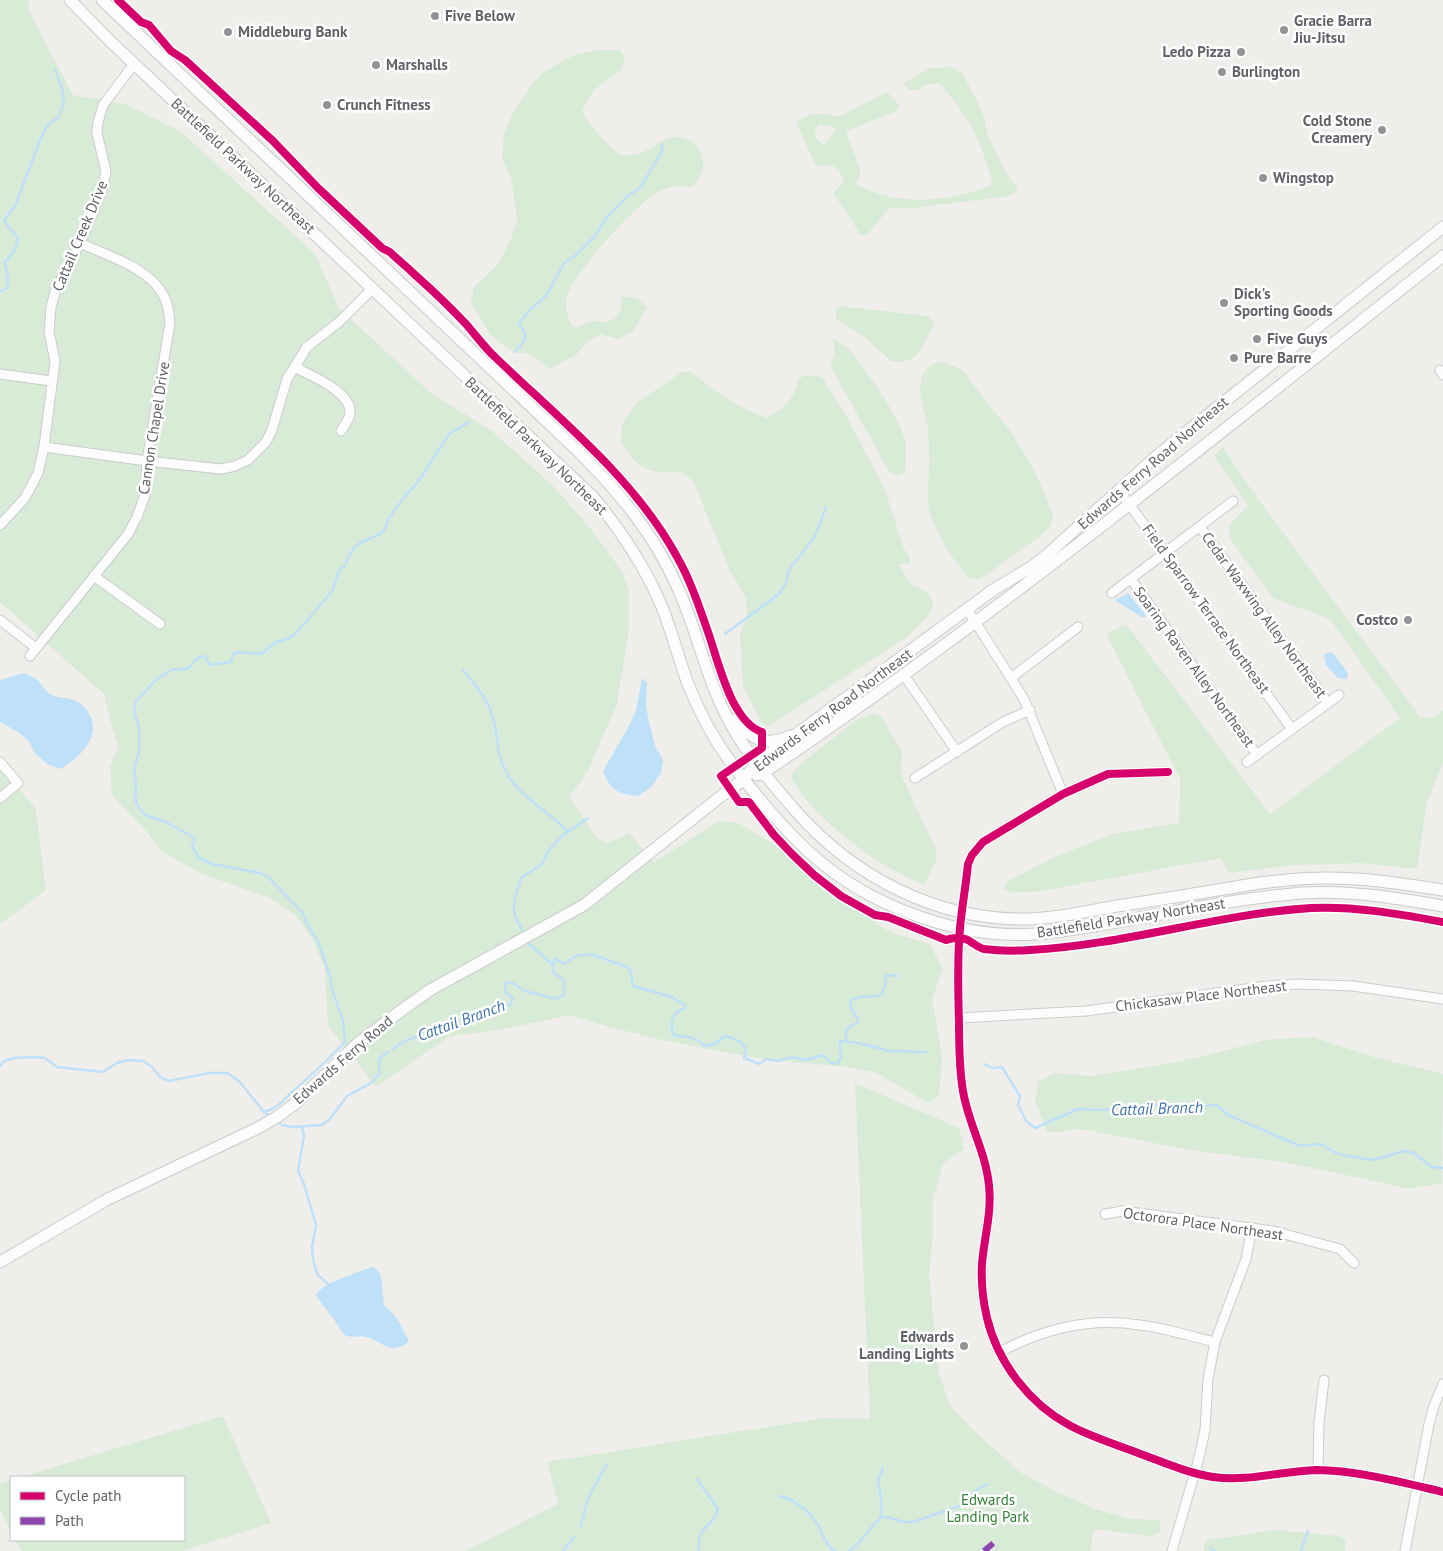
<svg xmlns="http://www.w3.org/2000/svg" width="1443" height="1551" font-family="'PT Sans',sans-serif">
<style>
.green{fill:#d8ebd6;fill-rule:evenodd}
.water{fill:#bfe0f9}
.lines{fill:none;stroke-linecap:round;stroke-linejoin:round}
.stream{stroke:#bfe0f9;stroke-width:2.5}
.minor-casing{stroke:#cbcccc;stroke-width:11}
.secondary-casing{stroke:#cacacb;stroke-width:13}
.minor{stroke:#fdfcfc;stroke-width:9}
.secondary{stroke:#fdfcfc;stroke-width:11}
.quiet{stroke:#8e44ad;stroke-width:6;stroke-dasharray:12 6;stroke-linecap:butt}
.cycleway-casing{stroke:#fff;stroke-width:11}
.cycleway{stroke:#d6006c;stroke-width:8}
.poi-dot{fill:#919496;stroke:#fff;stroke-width:2}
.labels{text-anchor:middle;stroke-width:5;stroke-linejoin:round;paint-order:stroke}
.poi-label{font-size:15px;font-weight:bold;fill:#5f6368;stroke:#fff;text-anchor:start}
.street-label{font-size:15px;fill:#5f6368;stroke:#fff}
.park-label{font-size:15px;fill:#348238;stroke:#fff}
.water-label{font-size:16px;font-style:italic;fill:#4174aa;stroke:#fff}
</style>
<rect width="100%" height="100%" fill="#efeeea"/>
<g class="green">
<polygon points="0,0 29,0 29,11 73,95 125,104 181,132 315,254 339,308 431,393 493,432 551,484 586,523 609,553 622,572 629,589 629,631 617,704 588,771 569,797 598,839 608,843 629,833 654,862 719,821 738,823 785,851 806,873 840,899 890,932 929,944 943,968 932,999 942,1056 939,1096 928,1103 877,1073 855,1068 763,1059 670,1042 606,1026 569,1015 509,1028 448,1037 376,1087 328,1026 325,968 311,937 296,916 270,898 202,874 162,852 146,831 112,795 110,765 119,747 111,725 104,694 0,602"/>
<path d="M601,50H620L625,58L621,70L594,90L586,102L582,112C591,126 608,147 622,156C628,155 635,155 641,153C654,148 662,137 676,137C705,137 712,170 692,187C682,186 671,186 662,190C639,200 580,267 569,291C566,298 565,305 567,313C573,339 581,322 594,321C598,321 602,322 605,322C620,320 622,308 621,297C633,297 639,297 647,308L632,332L618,339L600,334L586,343L576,355L549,369L532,355L512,351L490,335L471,303L474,287L498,264L511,239L517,219L511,177L502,158L504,134L514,111L530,87L543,72L574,55Z"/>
<path d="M952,67L962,73L977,101L983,114L988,135L1005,171L1018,190L1009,196L912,208H889L867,235H860L853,222L833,193L844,182L840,172L832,165L816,166L796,122C811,111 821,112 838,117L887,92L900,106L895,112L846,131L861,172L856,184C900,208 945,201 991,186C993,179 990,175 988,168C978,134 963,109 939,83L927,84L918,90H909L903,83L931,68ZM819,124L837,128L825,145C816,140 811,133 819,124Z"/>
<polygon points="839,306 928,316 935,323 920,351 912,359 899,362 891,361 866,338 836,319 835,309"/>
<path d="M832,338L848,348L857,359L885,399L900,426L906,443V466L904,473L899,476L890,473L830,365C835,355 836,349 832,338Z"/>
<path d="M938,362C951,365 965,368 971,382L1008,428L1033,467L1053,514L1051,526L1039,537L980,579H969C954,561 939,539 931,517C924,496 931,471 929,449C929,440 928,430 927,422C923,408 918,396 921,381C923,371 929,365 938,362Z"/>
<path d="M690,371C714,390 737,408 767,418C785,406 794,401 798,379L806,375L822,377L845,414L884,487L904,549L910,557V563L898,564L912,585L927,592L933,602L931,613L908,636L769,726L762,724L743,686L740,635L747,615L746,597L729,569L693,481L681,472C647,474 639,469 620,441L623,422L638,402L682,372Z"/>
<polygon points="1223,447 1245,481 1420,717 1433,718 1443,710 1443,763 1427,802 1417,869 1361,863 1295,865 1229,873 1221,858 1041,891 1011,893 1003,888 1008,881 1057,856 1113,834 1179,823 1180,779 1106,634 1126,624 1270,814 1400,718 1330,619 1273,598 1231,540 1228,527 1248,505 1214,456"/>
<path d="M874,713L882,717L902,753L901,770L903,779L936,849V861L924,885C909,878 894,871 880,862C856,848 797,800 791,775L797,767L856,720Z"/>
<polygon points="0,767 36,809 46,890 0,924"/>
<polygon points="1312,1037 1377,1058 1443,1074 1442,1183 1411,1189 1290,1163 1191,1150 1080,1129 1047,1133 1035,1100 1039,1081 1055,1073 1091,1076 1150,1067 1204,1056 1265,1040"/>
<polygon points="855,1083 959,1128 964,1149 943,1163 933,1201 933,1237 929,1274 939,1374 951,1407 971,1428 1020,1472 1055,1491 1095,1509 1131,1519 1159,1520 1161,1532 1152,1536 1093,1529 1091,1551 465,1551 558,1504 547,1462 823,1418 870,1419"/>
<polygon points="223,1416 271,1523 182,1551 21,1551 15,1540 184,1540 184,1477 21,1477"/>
<polygon points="11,1480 11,1532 0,1510 0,1484"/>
<polygon points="1275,1530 1338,1536 1346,1539 1345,1551 1205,1551 1203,1546 1207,1540"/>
</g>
<g class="water">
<polygon points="1128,593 1146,615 1145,617 1141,617 1115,600"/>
<polygon points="1330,652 1333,653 1347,672 1348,675 1346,679 1338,678 1326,665 1324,655"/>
<path d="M24,673C28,675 34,677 38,680C42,685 45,691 50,694C58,699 69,697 76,701C81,703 84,707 87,711C105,734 79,759 60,769L47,764L35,753L28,740L18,732L0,722V680Z"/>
<path d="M642,678L647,683L646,706L648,717L655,746L663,760L661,773L651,787L638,796C618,794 610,790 603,771L629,726L636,711Z"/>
<path d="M372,1267L376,1268L381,1276L384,1305C398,1316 402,1327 409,1342C388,1356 385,1342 366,1337C360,1335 352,1338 347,1336C343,1335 341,1330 339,1327C332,1315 323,1307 316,1295C323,1282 357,1273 372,1267Z"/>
</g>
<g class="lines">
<g class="stream">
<polyline points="0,292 7,288 8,280 5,262 15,250 18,238 4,221 16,204 40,140 47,126 58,117 64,104 62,88 55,69"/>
<polyline points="515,352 525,340 525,334 519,323 531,309 547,295 564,263 575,256 594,237 608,216 629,195 641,187 662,151 662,145"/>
<polyline points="725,634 779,594 786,583 789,570 815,536 826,507"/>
<path d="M463,670C476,685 491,703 494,722C499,744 496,756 509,777C524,800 550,812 568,832"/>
<path d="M522,930C520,924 516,921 515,915C511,903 518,889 521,878L541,865L549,850L562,836L588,818"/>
<polyline points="528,943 552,964"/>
<polyline points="846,1042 846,1032 849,1027 857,1023 858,1019 850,1006 851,1000 860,997 878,996 882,993 885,986 886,975 898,976"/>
<path d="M393,1049L405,1041L498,1006L510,1005L513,998L506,993L505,983H513L525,991L556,999L564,995V981C554,972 549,973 555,958L562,963H565L576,956L591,954L627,967L631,972L633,986L672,997L685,1005V1008C671,1013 670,1022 673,1035C686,1037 696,1036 704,1046C713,1046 719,1042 725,1036C734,1038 742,1042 746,1049L744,1058L760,1064L766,1059L779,1061L792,1057L806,1060L823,1055L829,1062L837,1064C845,1054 838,1052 840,1041L858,1043L890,1051L926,1052"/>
<polyline points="984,1064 992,1068 1002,1067 1020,1096 1018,1105 1027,1122 1035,1128 1078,1109 1098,1110 1158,1105 1175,1109 1217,1105 1228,1115 1300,1146 1320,1144 1338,1154 1373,1160 1404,1151 1414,1153 1432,1167 1443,1168"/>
<polyline points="0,1066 4,1061 14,1058 34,1057 45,1058 57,1067 103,1072 117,1063 128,1060 143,1061 152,1067 160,1077 169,1081 209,1073 227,1073 239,1081 264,1112 271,1117"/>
<path d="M264,1112C276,1109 282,1102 290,1094C309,1077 327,1061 345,1042L343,1021L332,989L330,976L318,941L307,924L302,912L268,877L260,873L212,864L199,858L192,846L195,840L193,837L166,822L145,815L139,808L135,799L136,786L134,768L139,752V726L134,714L136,701L157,679L173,669L178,670L189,668C194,662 197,657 205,656L210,665L231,662L233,654L237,652L261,654L276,642L290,638L298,631L333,590L338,573L341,568L345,566L347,560L353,549L360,543L378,535L385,529L389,518L405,496L418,482L449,434L469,422"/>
<polyline points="277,1121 282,1125 292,1127 322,1125 330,1119 347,1096 371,1083 379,1074 380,1058 388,1052"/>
<polyline points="302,1127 304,1136 298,1171 304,1184 316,1225 312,1247 313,1259 317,1274 328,1284"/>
<path d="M697,1479L718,1509C714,1528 696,1524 699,1551"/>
<path d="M780,1496C795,1500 809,1511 818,1525C824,1535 824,1544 835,1551"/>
<polyline points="881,1517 881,1498 878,1481 883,1467"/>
<polyline points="581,1526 588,1498 607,1464"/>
<polyline points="1210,1548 1215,1551"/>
<polyline points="563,1551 574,1537"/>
<path d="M849,1551C863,1542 869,1527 882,1517H887L904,1522H913L959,1506L979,1488L988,1484"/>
<polyline points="1301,1551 1308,1531"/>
</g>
<defs>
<g id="minor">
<path d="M295,367C311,376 352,392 350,413C349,420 345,425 341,431"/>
<polyline points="1440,370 1443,375"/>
<polyline points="0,374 51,381"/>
<polyline points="44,447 147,461 221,469 235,466 248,460 266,442 272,430 287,379 307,347 339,322 372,289"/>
<polyline points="1119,490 1292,729"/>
<polyline points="0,525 25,498 38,473 44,447 55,361 49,332 51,307 56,289 80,243 102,190 106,172 97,133 98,122 103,105 134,64"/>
<polyline points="1200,527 1328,703"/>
<polyline points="94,576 160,624"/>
<polyline points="1131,579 1257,755"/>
<polyline points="1112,593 1233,501"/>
<polyline points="967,609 1024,699 1063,794"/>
<polyline points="0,620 36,648"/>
<path d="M30,656L128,534L137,517L145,495L147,461L170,323C169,313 168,302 162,293C147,267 106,255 80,243"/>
<polyline points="904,675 957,752"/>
<polyline points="1011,678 1078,627"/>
<polyline points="0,762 18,783 0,798"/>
<polyline points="1247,762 1339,695"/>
<path d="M1168,772L1108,774L1063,794L983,842L972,855L968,864C966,885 962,906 960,928C957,959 958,990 959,1022C959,1045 959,1068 963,1091C968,1123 986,1152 989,1186C992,1213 984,1238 982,1264C981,1282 983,1301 987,1318C998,1363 1029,1403 1069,1425C1091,1437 1115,1444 1138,1453C1163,1462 1187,1473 1213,1477C1248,1482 1282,1471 1316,1470C1355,1470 1405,1483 1443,1492"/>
<polyline points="915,778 1003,722 1030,710"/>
<polyline points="959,1018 1086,1011 1267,986 1297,984 1353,986 1443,999"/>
<polyline points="1105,1214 1123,1211 1273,1231 1340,1249 1354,1263"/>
<path d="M1000,1352C1043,1329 1091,1317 1140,1325C1165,1328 1190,1336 1215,1342"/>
<polyline points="1318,1470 1319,1422 1324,1380"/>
<polyline points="1172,1551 1199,1458 1205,1430 1208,1379 1215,1342 1246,1259 1252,1228"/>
<polyline points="1405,1551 1429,1424 1434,1406 1443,1384"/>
</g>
<g id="secondary">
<path d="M70,0L109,40L593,497C620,529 643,564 660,602C671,628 678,657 688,684C701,717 719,749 742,777C766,808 793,840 823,864C880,910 963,939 1035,934C1059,932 1082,928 1105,924C1169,913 1238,898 1303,893C1350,890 1396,898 1443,906"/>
<path d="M102,0L579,452C619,492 654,534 677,586C695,625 704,668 722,707C740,746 767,778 794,809C854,878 938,921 1030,919C1059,918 1089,911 1117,906C1165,899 1212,891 1259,883C1280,881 1300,878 1321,878C1362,877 1403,884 1443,890"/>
<path d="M734,721C752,738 765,748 790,736"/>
<path d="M757,775L763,773C999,614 1220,433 1443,256"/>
<polyline points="0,1262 108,1199 258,1128 277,1117 296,1103 357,1044 402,1010 430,990 584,905 720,797 743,780 756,764 993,590 1033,566 1049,553 1159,454 1443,227"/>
</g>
</defs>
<use href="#minor" class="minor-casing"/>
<use href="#secondary" class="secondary-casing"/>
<use href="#minor" class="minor"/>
<use href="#secondary" class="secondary"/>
<polyline class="quiet" points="984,1551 997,1540"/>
<defs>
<g id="cycleway">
<path d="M118,0L141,22L149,25L171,51L185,60L273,141L318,188L382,248C385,250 389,251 391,253C398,260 406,266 413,273C431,289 449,306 465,323C475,334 484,347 495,357C558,418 633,477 676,555C690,579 699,606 708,632C718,660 731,722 762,732V748L721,776L739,802H749L774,835L793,855L814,875L841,896L875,915L888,917L946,940C953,937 965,937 971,942C976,945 979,948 984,949C999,951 1015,951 1030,950C1125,945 1217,914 1311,908C1356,906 1399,914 1443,922"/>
<path d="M1168,772L1108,774L1063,794L983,842L972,855L968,864C966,885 962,906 960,928C957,959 958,990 959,1022C959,1045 959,1068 963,1091C968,1123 986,1152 989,1186C992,1213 984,1238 982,1264C981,1282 983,1301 987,1318C998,1363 1029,1403 1069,1425C1091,1437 1115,1444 1138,1453C1163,1462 1187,1473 1213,1477C1248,1482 1282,1471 1316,1470C1355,1470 1405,1483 1443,1492"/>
</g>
</defs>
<use href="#cycleway" class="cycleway-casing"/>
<use href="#cycleway" class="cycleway"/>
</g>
<g class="poi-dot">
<circle cx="435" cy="16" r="5"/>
<circle cx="1284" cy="30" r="5"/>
<circle cx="228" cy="32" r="5"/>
<circle cx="1241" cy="52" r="5"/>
<circle cx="376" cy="65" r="5"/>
<circle cx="1222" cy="72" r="5"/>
<circle cx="327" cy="105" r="5"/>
<circle cx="1382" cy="130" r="5"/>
<circle cx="1263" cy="178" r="5"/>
<circle cx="1224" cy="303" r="5"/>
<circle cx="1257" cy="339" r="5"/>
<circle cx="1234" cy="358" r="5"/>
<circle cx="1408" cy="620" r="5"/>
<circle cx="964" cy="1346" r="5"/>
</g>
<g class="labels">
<g class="poi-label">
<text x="445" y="21">Five Below</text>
<text x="1294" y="26">Gracie Barra<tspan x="1294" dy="17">Jiu-Jitsu</tspan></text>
<text x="238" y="37">Middleburg Bank</text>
<text x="1231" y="57" text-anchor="end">Ledo Pizza</text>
<text x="386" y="70">Marshalls</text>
<text x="1232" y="77">Burlington</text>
<text x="337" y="110">Crunch Fitness</text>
<text x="1372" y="126" text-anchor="end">Cold Stone<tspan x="1372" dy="17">Creamery</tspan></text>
<text x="1273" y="183">Wingstop</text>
<text x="1234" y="299">Dick's<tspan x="1234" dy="17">Sporting Goods</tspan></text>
<text x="1267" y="344">Five Guys</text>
<text x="1244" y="363">Pure Barre</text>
<text x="1398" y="625" text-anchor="end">Costco</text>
<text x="954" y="1342" text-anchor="end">Edwards<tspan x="954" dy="17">Landing Lights</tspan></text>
</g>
<g class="street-label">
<text transform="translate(243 166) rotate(43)" y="5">Battlefield Parkway Northeast</text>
<text transform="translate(80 236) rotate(-67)" y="5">Cattail Creek Drive</text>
<text transform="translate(154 428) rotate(-81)" y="5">Cannon Chapel Drive</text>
<text transform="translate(536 446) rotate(44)" y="5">Battlefield Parkway Northeast</text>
<text transform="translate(1153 463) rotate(-41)" y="5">Edwards Ferry Road Northeast</text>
<text transform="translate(1206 609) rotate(54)" y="5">Field Sparrow Terrace Northeast</text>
<text transform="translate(1264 615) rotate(54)" y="5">Cedar Waxwing Alley Northeast</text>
<text transform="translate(1194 667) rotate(54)" y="5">Soaring Raven Alley Northeast</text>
<text transform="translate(833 710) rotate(-37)" y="5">Edwards Ferry Road Northeast</text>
<text transform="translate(1131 918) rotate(-9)" y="5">Battlefield Parkway Northeast</text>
<text transform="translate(1201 996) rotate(-7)" y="5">Chickasaw Place Northeast</text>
<text transform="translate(343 1060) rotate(-41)" y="5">Edwards Ferry Road</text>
<text transform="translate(1203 1224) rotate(8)" y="5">Octorora Place Northeast</text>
</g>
<g class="park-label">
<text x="988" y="1505">Edwards<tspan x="988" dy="17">Landing Park</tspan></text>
</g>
<g class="water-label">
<text transform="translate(461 1020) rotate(-20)" y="6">Cattail Branch</text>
<text transform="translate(1157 1108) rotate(-2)" y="6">Cattail Branch</text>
</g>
</g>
<rect x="10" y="1476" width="175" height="65" fill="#ffffff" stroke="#bfc1c3"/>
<rect x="20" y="1492" width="25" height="8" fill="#d6006c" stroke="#bfc1c3"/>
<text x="55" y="1501" font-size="15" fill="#5f6368">Cycle path</text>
<rect x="20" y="1517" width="25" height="8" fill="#8e44ad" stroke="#bfc1c3"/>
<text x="55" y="1526" font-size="15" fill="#5f6368">Path</text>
</svg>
